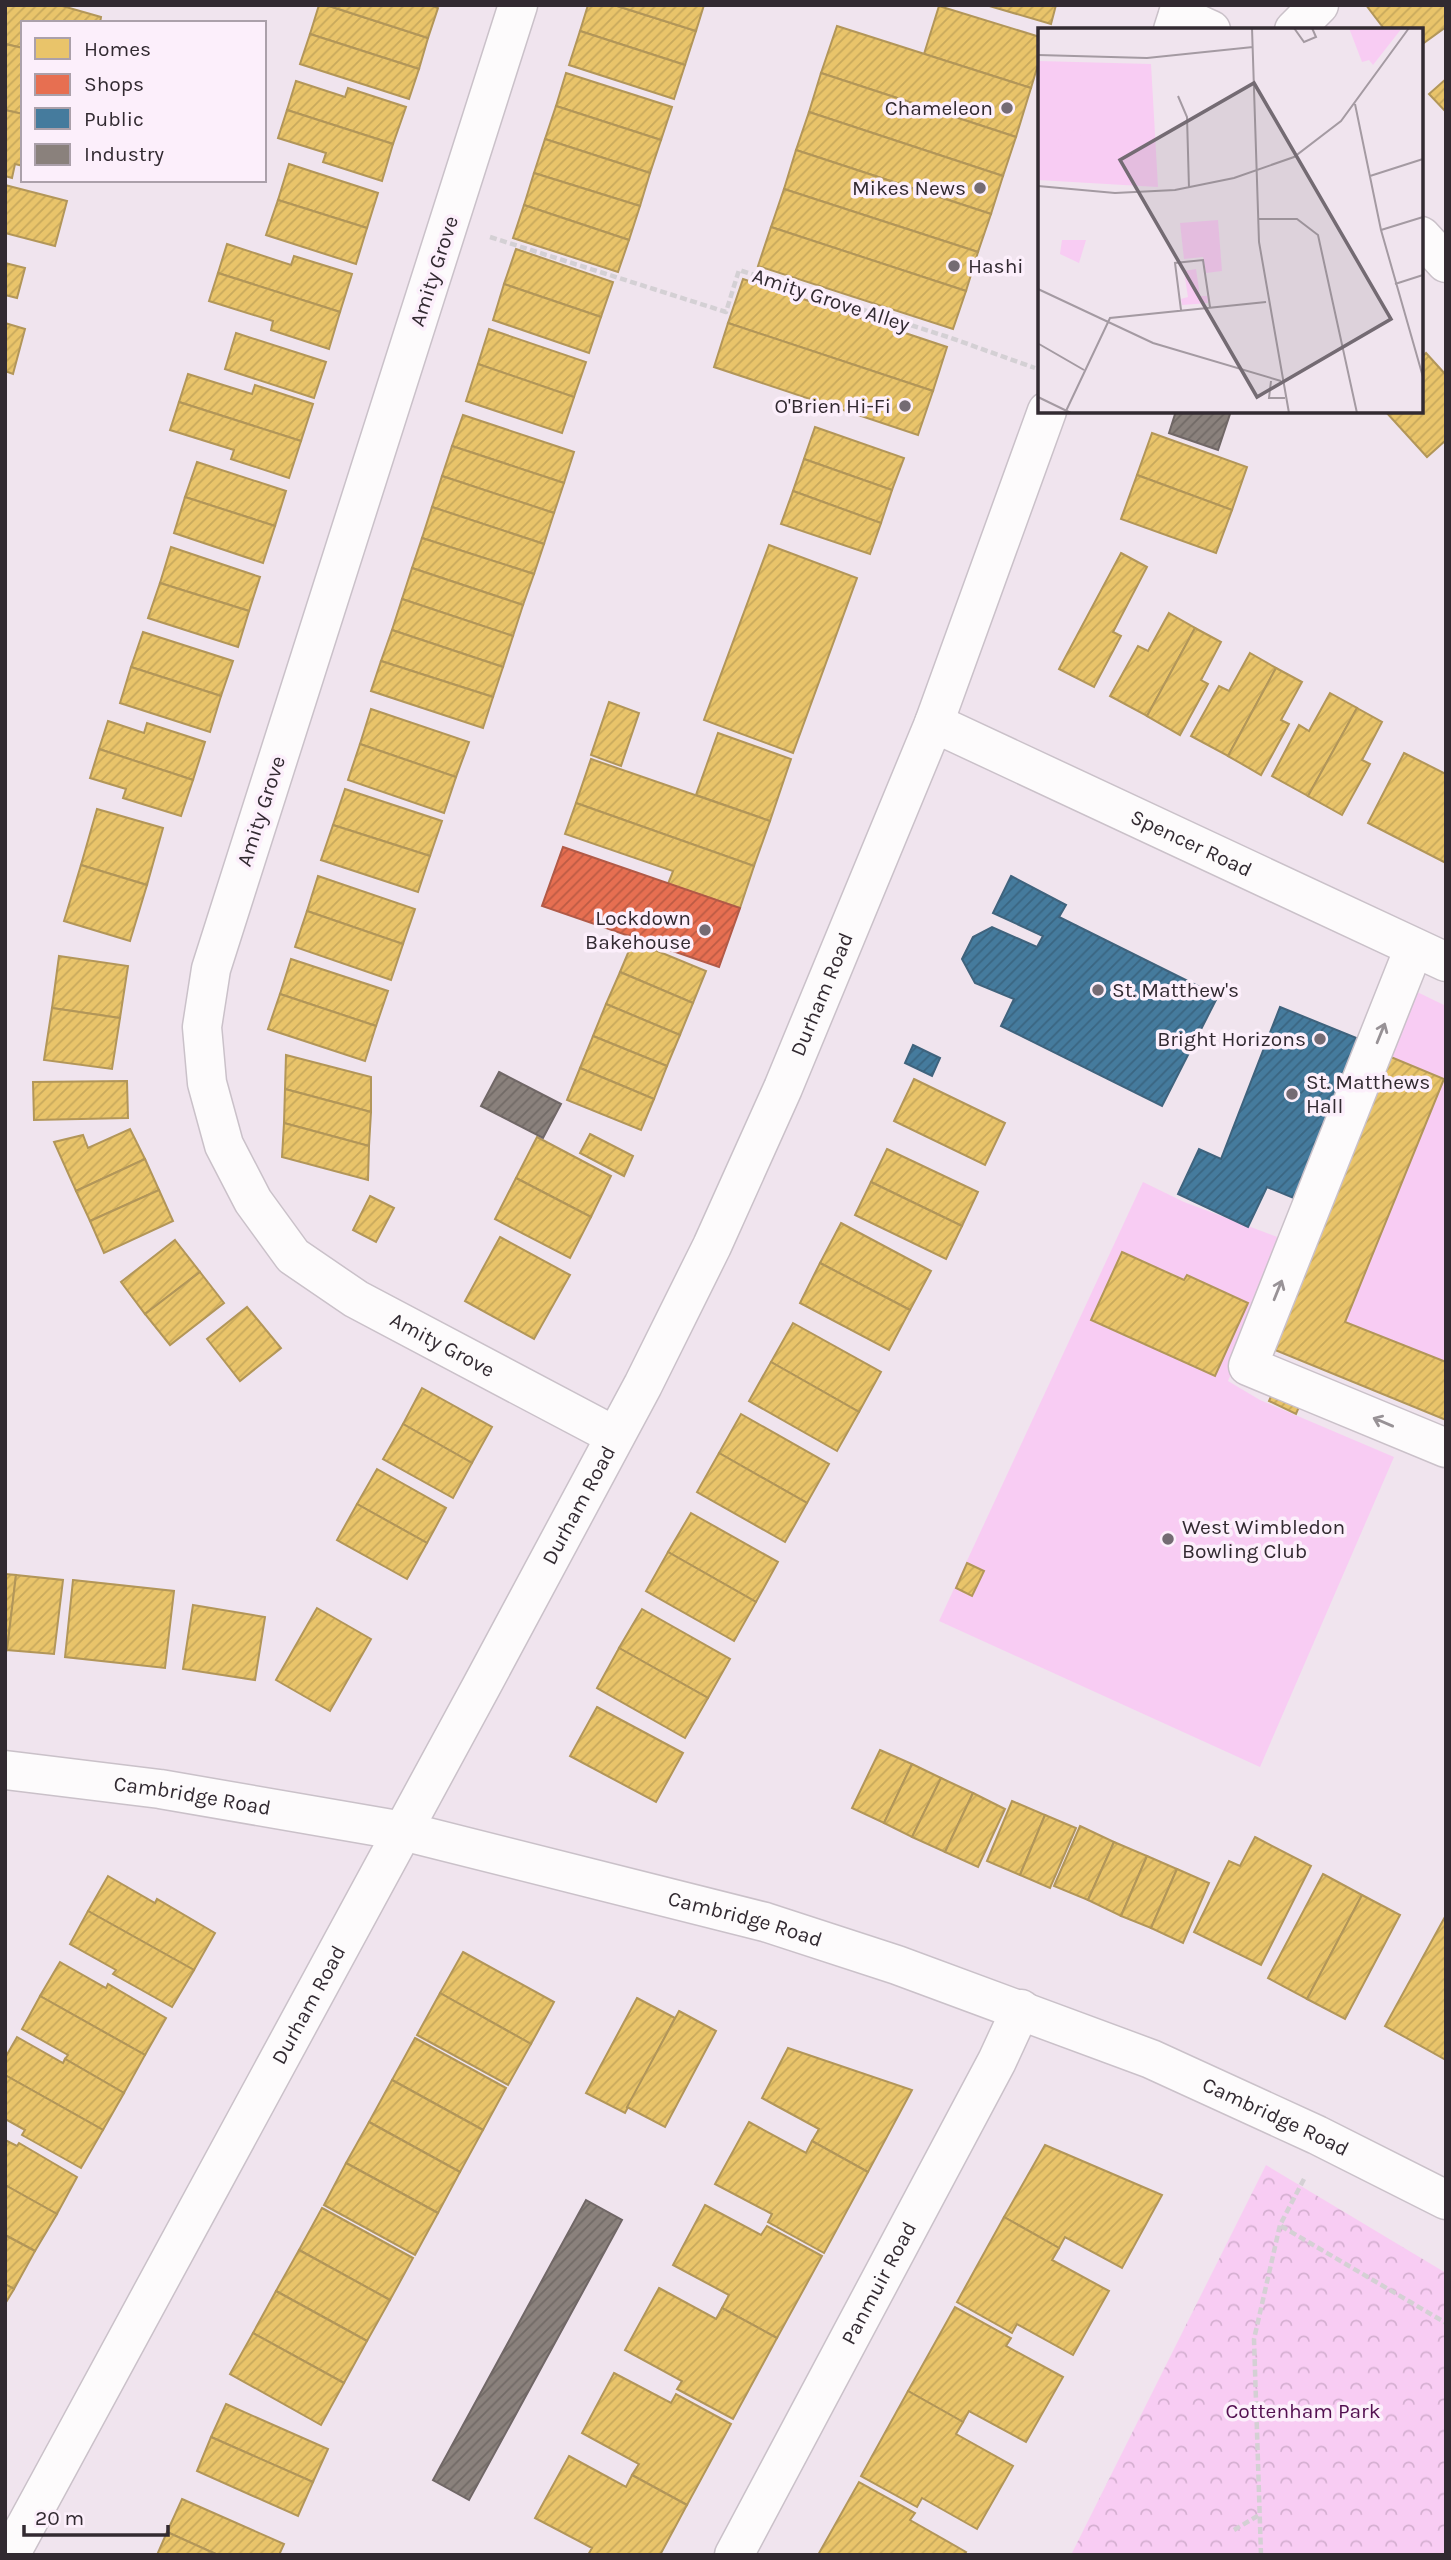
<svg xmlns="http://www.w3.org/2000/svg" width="1451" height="2560" font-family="Karla,sans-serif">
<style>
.park{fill:url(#park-crowns)}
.garden{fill:#f8ccf3}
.homes{fill:url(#homes-hatch);stroke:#b29659;stroke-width:2}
.shops{fill:url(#shops-hatch);stroke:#b15a47;stroke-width:2}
.public{fill:url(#public-hatch);stroke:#3f637d;stroke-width:2}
.industry{fill:url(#industry-hatch);stroke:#706766;stroke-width:2}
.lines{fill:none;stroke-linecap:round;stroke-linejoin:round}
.minor-casing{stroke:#cac1c9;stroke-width:41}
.major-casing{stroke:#cac1c9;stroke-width:41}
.path{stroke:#d4d0d4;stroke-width:4.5;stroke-dasharray:7 3.5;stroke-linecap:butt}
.minor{stroke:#fdfbfc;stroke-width:38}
.major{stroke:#fdfbfc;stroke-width:38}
.oneway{stroke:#989296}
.poi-dot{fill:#746b73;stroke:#fceffb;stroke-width:2.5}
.labels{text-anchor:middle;stroke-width:7;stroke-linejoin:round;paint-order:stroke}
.poi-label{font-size:21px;fill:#322a31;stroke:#fceffb;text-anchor:end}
.street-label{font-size:21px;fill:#322a31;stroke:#fceffb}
.park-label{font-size:21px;fill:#531050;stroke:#fceffb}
.inset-road{fill:none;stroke:#a49aa2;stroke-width:2}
.view{fill:#746b73;fill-opacity:0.15;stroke:#746b73;stroke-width:3.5}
.inset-edge{fill:none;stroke:#322a31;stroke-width:3.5}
</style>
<defs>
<pattern id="park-crowns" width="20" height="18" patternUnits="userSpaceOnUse" patternTransform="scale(1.75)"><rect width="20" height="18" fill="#f8ccf3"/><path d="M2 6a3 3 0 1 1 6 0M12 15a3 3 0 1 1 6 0" fill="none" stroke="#d5afd1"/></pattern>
<pattern id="homes-hatch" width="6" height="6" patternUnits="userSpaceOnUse" patternTransform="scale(1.75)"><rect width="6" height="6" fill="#e9c46a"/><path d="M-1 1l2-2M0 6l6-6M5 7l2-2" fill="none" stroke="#c8a95c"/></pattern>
<pattern id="shops-hatch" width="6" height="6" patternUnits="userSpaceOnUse" patternTransform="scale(1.75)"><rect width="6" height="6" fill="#e76f51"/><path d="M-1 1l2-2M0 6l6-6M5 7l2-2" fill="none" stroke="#bc5b44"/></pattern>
<pattern id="public-hatch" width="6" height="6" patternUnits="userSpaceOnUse" patternTransform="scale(1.75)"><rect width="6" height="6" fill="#457b9d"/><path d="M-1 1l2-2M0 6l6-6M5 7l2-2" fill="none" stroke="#3a6581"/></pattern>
<pattern id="industry-hatch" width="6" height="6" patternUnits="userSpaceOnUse" patternTransform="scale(1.75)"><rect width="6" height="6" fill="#8a817c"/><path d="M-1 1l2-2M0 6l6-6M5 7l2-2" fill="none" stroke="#716a66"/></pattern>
</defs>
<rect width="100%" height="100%" fill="#f0e4ee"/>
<polygon class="park" points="1266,2165 1446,2273 1446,2555 1071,2555"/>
<g class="garden">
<polygon points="1413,990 1446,1006 1446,1362 1345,1322 1444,1079 1386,1055"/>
<polygon points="1143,1182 1184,1202 1285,1240 1228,1381 1260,1400 1394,1457 1260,1767 939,1621"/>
</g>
<g class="homes">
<polygon points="5,5 59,5 101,17 100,23 23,23 23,48 5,44"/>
<polygon points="319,5 326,5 428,38 419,69 310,34"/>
<polygon points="326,5 430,5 438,8 428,38"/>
<polygon points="588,5 614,5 696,31 685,65 580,31"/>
<polygon points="614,5 704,5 696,31"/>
<polygon points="986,5 1056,5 1051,24"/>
<polygon points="1366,5 1446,5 1446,27 1421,45 1421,30 1385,30"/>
<polygon points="939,6 1040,37 1040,58 1031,88 924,54"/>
<polygon points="837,26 1031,88 1016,137 821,73"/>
<polygon points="580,31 685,65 674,99 569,65"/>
<polygon points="310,34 419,69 409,99 300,64"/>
<polygon points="5,44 23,48 23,114 5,110"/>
<polygon points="566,73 672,107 661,140 556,106"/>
<polygon points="821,73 1016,137 1003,176 809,112"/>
<polygon points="1446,79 1446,112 1429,94"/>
<polygon points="296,81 345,97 348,88 406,107 393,144 287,110"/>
<polygon points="556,106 661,140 650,173 545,139"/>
<polygon points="5,110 23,114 23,166 15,164 12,178 5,176"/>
<polygon points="287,110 393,144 382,181 323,162 326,153 278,138"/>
<polygon points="809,112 1003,176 991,214 796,150"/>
<polygon points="545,139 650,173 640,206 534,173"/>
<polygon points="796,150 991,214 978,252 784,189"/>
<polygon points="289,164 378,193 367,228 278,200"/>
<polygon points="534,173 640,206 629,240 524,205"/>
<polygon points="5,185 67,201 55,246 5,233"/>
<polygon points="784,189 978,252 966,291 771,227"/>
<polygon points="278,200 367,228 356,264 266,235"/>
<polygon points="524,205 629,240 618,272 513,238"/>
<polygon points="771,227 966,291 953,329 758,266"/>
<polygon points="227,244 291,265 294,256 352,274 340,312 218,273"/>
<polygon points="516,249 613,282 601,317 504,284"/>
<polygon points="5,263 25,268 17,298 5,295"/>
<polygon points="218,273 340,312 329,349 271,330 273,321 209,301"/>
<polygon points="743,279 947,347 933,391 728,323"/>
<polygon points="504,284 601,317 589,353 493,320"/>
<polygon points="5,323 25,329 13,374 5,371"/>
<polygon points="728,323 933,391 918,435 714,367"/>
<polygon points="489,329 586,362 574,397 478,364"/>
<polygon points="236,333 326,362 314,398 225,369"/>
<polygon points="1426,353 1446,375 1446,440 1427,457 1385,411 1421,411 1421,358"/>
<polygon points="478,364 574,397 562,433 466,401"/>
<polygon points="188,374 252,394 255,385 313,404 301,441 179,402"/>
<polygon points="179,402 301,441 289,478 231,459 234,450 170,430"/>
<polygon points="463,415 574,452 564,483 452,446"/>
<polygon points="815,427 904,458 892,490 804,459"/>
<polygon points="1152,433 1247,467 1232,510 1137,475"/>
<polygon points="452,446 564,483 554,513 442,476"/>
<polygon points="804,459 892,490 881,523 793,491"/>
<polygon points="197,462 286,491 275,526 185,497"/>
<polygon points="1137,475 1232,510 1216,553 1121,519"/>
<polygon points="442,476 554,513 544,544 432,507"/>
<polygon points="793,491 881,523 870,554 781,524"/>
<polygon points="185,497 275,526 263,563 174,533"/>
<polygon points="432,507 544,544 534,574 422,538"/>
<polygon points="422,538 534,574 523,605 412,568"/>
<polygon points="769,545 857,578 793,753 704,720"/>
<polygon points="171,547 260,577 249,611 160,583"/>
<polygon points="1121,553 1147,567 1113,632 1121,636 1094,687 1059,669"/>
<polygon points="412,568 523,605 513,636 402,599"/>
<polygon points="160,583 249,611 238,647 148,618"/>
<polygon points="402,599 513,636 503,667 392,630"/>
<polygon points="1169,613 1195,628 1147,716 1110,696 1138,646 1148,651"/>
<polygon points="1195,628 1221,642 1201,680 1208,684 1180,735 1147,716"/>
<polygon points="392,630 503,667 493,697 381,661"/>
<polygon points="143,632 233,661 221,696 131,667"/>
<polygon points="1250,653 1276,668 1228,756 1191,736 1219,686 1229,691"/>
<polygon points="381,661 493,697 483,728 371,691"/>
<polygon points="131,667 221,696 210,732 120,703"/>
<polygon points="1276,668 1302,682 1281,720 1289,724 1261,775 1228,756"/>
<polygon points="1330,693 1357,708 1308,796 1272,776 1299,725 1309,731"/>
<polygon points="609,702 639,713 621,766 591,755"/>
<polygon points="1357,708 1382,722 1362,760 1370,764 1342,815 1308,796"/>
<polygon points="371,709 469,742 456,777 360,744"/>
<polygon points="108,721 144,733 147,723 205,742 193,780 99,749"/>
<polygon points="718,733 791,759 770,821 696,795"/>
<polygon points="360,744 456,777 444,813 348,780"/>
<polygon points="99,749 193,780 181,816 123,798 126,789 90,778"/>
<polygon points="1404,753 1446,774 1446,863 1368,823"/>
<polygon points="591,759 770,821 754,866 576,803"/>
<polygon points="345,789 442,821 430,856 333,825"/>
<polygon points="576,803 754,866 740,908 668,884 673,871 565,834"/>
<polygon points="97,809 163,828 147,885 81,865"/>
<polygon points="333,825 430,856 418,892 321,860"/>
<polygon points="81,865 147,885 130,941 64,921"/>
<polygon points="318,876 415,909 403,944 307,911"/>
<polygon points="307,911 403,944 391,980 295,947"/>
<polygon points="633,941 706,971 693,1003 620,972"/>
<polygon points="59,956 128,966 120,1018 52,1008"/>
<polygon points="291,959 388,991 376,1026 280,994"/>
<polygon points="620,972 693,1003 680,1035 606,1004"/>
<polygon points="280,994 376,1026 365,1061 268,1029"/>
<polygon points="606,1004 680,1035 667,1066 593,1036"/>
<polygon points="52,1008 120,1018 112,1069 44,1060"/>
<polygon points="593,1036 667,1066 654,1099 580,1068"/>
<polygon points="286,1055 371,1077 371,1112 285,1089"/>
<polygon points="1386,1055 1444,1079 1345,1322 1446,1362 1446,1420 1268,1347"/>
<polygon points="580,1068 654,1099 641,1130 567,1100"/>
<polygon points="914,1079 1005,1123 985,1165 894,1121"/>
<polygon points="127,1081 128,1118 34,1120 33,1082"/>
<polygon points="285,1089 371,1112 369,1146 284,1123"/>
<polygon points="284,1123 369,1146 368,1180 282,1157"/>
<polygon points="130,1129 145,1159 76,1191 54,1142 83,1135 88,1148"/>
<polygon points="590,1134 633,1156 624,1176 580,1153"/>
<polygon points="537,1137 611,1176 591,1217 516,1178"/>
<polygon points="887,1149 978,1192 962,1226 871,1182"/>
<polygon points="145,1159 159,1190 90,1221 76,1191"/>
<polygon points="516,1178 591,1217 570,1258 495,1219"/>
<polygon points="871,1182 962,1226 946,1259 855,1215"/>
<polygon points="159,1190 173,1221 104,1253 90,1221"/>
<polygon points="370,1196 394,1208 376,1242 353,1230"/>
<polygon points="841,1223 931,1271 910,1310 820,1263"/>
<polygon points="500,1237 570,1275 534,1339 465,1301"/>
<polygon points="175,1240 200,1272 145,1314 121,1282"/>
<polygon points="1122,1252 1184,1280 1187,1275 1248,1303 1215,1376 1091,1320"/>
<polygon points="820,1263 910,1310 889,1350 800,1303"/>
<polygon points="200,1272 224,1303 170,1345 145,1314"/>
<polygon points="247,1307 281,1348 240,1381 207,1339"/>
<polygon points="793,1323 881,1372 859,1412 771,1362"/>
<polygon points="771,1362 859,1412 837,1451 749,1401"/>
<polygon points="1277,1383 1304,1395 1296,1414 1269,1401"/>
<polygon points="422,1388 492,1427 472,1463 403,1424"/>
<polygon points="741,1414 829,1464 807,1503 719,1453"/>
<polygon points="403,1424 472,1463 453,1498 383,1459"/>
<polygon points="719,1453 807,1503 785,1542 697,1492"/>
<polygon points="377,1469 446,1508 427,1543 357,1504"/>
<polygon points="357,1504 427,1543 407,1579 337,1540"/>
<polygon points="691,1513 778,1562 756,1602 668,1552"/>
<polygon points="668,1552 756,1602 734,1641 646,1591"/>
<polygon points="967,1563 984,1571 972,1596 956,1588"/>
<polygon points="5,1574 16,1575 7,1650 5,1649"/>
<polygon points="16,1575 63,1580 54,1654 7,1650"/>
<polygon points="73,1580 174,1591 165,1668 65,1657"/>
<polygon points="193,1605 265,1617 255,1680 183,1669"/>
<polygon points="317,1608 371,1639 330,1711 276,1680"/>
<polygon points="642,1609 730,1659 708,1698 619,1648"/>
<polygon points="619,1648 708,1698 685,1738 597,1688"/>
<polygon points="597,1707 683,1753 656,1802 570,1756"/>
<polygon points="880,1750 912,1764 884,1823 852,1808"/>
<polygon points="912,1764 941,1778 912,1837 884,1823"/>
<polygon points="941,1778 973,1793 945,1852 912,1837"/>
<polygon points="973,1793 1005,1809 978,1867 945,1852"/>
<polygon points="1012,1801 1045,1815 1020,1875 987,1861"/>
<polygon points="1045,1815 1076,1828 1050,1888 1020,1875"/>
<polygon points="1080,1826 1114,1842 1088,1900 1054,1886"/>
<polygon points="1255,1837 1311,1866 1261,1965 1194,1932 1229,1861 1240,1866"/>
<polygon points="1114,1842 1147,1856 1121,1916 1088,1900"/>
<polygon points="1147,1856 1177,1869 1151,1928 1121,1916"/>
<polygon points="1177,1869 1209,1883 1183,1943 1151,1928"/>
<polygon points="1323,1874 1362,1895 1307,1999 1268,1978"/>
<polygon points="108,1876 155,1903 157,1899 215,1933 194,1970 88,1911"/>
<polygon points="1362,1895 1400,1915 1345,2019 1307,1999"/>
<polygon points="88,1911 194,1970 172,2007 113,1974 116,1970 70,1944"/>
<polygon points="1446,1915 1446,2060 1385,2026"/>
<polygon points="463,1952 554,2002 531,2044 440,1993"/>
<polygon points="60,1962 106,1988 108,1984 166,2018 145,2055 40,1996"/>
<polygon points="440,1993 531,2044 508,2085 417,2035"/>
<polygon points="40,1996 145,2055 124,2093 65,2059 68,2055 22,2029"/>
<polygon points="637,1998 675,2018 625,2113 586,2093"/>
<polygon points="679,2011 716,2031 665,2127 627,2107"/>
<polygon points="17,2037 63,2063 65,2059 124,2093 103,2130 5,2075 5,2058"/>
<polygon points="415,2038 506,2088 483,2130 392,2080"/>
<polygon points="788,2048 912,2090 868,2172 812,2141 819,2129 762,2098"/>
<polygon points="5,2075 103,2130 81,2168 22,2135 25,2130 5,2119"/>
<polygon points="392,2080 483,2130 460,2172 369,2122"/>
<polygon points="369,2122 460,2172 438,2213 346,2163"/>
<polygon points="749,2122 806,2153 812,2141 868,2172 824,2253 768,2222 772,2214 715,2184"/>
<polygon points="5,2140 17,2146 19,2143 77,2177 57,2214 5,2185"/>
<polygon points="1045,2145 1162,2195 1122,2268 1065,2237 1059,2248 1004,2217"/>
<polygon points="346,2163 438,2213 415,2255 324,2205"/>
<polygon points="5,2185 57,2214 35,2251 5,2235"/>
<polygon points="705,2205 761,2235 767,2226 822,2256 777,2338 722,2308 729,2295 673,2265"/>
<polygon points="322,2208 413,2258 390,2300 299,2250"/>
<polygon points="1004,2217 1059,2248 1052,2260 1109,2291 1073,2355 1017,2324 1012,2333 957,2302"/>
<polygon points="5,2235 35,2251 14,2289 5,2284"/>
<polygon points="299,2250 390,2300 367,2341 276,2291"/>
<polygon points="5,2284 14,2289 5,2304"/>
<polygon points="659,2288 716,2319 722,2308 777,2338 733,2419 677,2389 682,2381 625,2350"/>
<polygon points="276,2291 367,2341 344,2383 253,2333"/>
<polygon points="955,2307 1011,2338 1006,2346 1063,2377 1026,2442 969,2411 963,2422 908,2391"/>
<polygon points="253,2333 344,2383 321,2425 230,2374"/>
<polygon points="614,2373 671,2403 676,2394 731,2424 687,2505 632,2475 639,2464 582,2433"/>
<polygon points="908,2391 963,2422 956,2434 1013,2466 977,2529 922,2498 917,2507 861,2476"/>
<polygon points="226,2404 328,2449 313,2482 211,2437"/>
<polygon points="211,2437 313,2482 298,2516 197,2471"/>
<polygon points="569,2456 626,2487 632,2475 687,2505 660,2555 588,2555 592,2548 535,2518"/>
<polygon points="859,2482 915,2513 910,2520 966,2552 964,2555 818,2555"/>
<polygon points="182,2499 284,2544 279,2555 218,2555 167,2532"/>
<polygon points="167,2532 218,2555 157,2555"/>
</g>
<polygon class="shops" points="563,847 740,908 719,967 542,906"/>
<g class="public">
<polygon points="1011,876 1066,905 1059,917 1218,996 1162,1106 1001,1026 1014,999 975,983 962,959 973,937 992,927 1037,947 1043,936 993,913"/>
<polygon points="1280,1007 1359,1039 1296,1199 1267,1187 1248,1227 1178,1194 1199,1149 1221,1159"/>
<polygon points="913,1045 940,1058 932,1076 905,1063"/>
</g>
<g class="industry">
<polygon points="1176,411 1231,411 1218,450 1169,433"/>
<polygon points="499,1072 561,1104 543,1138 481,1106"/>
<polygon points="586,2200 622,2220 469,2500 433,2480"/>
</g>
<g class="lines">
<defs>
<g id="minor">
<path id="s1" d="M518,5L211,969L202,1027L207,1083L224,1145L253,1201L293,1256L356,1299L615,1436"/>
<polyline points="1178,15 1211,30"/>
<polyline points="1294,30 1319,5"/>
<polyline points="1421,236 1446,263"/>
<path id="s2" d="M934,723L1446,962"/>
<polyline points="1414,948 1248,1366 1446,1448"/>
<path id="s3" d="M5,1770L160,1789L403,1831L765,1922L897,1965L1151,2059L1317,2135L1446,2200"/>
<path id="s4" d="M734,2555L997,2061L1021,2009"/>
</g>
<g id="major">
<polyline points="1173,30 1181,5"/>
<path id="s5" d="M10,2555L481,1687L643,1385L712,1246L783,1088L934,723L1047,411"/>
</g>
</defs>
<use href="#minor" class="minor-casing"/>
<use href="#major" class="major-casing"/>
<g class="path">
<polyline points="490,237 726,312 739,270 951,338 1035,368"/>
<polyline points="1281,2226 1446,2323"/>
<polyline points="1234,2530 1259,2515"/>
<polyline points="1261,2555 1254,2339 1280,2225 1304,2179"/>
</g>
<use href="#minor" class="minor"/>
<use href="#major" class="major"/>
</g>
<defs><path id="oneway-shaft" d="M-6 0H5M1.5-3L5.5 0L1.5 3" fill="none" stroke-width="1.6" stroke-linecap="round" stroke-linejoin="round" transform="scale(1.75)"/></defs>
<g class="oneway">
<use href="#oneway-shaft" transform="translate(1381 1033) rotate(-68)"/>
<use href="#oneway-shaft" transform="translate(1278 1290) rotate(-68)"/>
<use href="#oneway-shaft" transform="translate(1383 1422) rotate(-157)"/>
</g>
<g class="poi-dot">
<circle cx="1007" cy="108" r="7"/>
<circle cx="980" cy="188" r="7"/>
<circle cx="954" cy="266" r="7"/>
<circle cx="905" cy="406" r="7"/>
<circle cx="705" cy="930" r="7"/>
<circle cx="1098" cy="990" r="7"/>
<circle cx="1320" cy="1039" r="7"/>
<circle cx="1292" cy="1094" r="7"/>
<circle cx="1168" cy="1539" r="7"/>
</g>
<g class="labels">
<g class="poi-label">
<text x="993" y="115">Chameleon</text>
<text x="966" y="195">Mikes News</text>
<text x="968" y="273" text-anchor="start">Hashi</text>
<text x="891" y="413">O'Brien Hi-Fi</text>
<text x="691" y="925">Lockdown<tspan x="691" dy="24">Bakehouse</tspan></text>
<text x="1112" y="997" text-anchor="start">St. Matthew's</text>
<text x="1306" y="1046">Bright Horizons</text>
<text x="1306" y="1089" text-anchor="start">St. Matthews<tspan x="1306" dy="24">Hall</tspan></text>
<text x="1182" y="1534" text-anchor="start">West Wimbledon<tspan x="1182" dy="24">Bowling Club</tspan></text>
</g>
<g class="street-label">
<text transform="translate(434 271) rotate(-72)" y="7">Amity Grove</text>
<text transform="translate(831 300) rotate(18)" y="7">Amity Grove Alley</text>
<text transform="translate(261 811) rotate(-72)" y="7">Amity Grove</text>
<text dy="7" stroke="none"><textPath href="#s2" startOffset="284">Spencer Road</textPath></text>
<text dy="7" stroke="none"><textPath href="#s5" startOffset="1760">Durham Road</textPath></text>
<text dy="7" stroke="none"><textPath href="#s1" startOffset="1496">Amity Grove</textPath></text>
<text dy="7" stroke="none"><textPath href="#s5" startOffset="1194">Durham Road</textPath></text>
<text dy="7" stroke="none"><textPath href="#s3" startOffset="189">Cambridge Road</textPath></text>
<text dy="7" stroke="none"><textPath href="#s3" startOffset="756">Cambridge Road</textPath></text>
<text dy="7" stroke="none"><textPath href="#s5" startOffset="626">Durham Road</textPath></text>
<text dy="7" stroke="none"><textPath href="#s3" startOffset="1323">Cambridge Road</textPath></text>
<text dy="7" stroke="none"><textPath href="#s4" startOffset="308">Panmuir Road</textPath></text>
</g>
<g class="park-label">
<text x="1303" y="2418">Cottenham Park</text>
</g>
</g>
<g transform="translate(1038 28)">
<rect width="385" height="385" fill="#f0e4ee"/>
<path d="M311,0H364L335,37L331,32L324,34ZM0,33L113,36L120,159L0,152Z" fill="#f8ccf3"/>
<path d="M20 114a12 12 0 1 1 24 0a12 12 0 1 1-24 0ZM180,192L184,243L168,245L165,229L146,231L142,195ZM24,212H48L41,235L22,226ZM158,241L162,268H169L170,275L144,277L143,271L150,269L146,243Z" fill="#f8ccf3"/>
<path class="inset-road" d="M214,0L221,214L251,385M256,0L266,14L278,9L274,0M0,27L109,30L215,19M140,68L149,89L151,160M317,76L343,202L385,349M332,148L385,131M0,158L77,165L137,162L196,150L256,129L303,93L371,0M220,191H259L280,207L319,385M343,202L385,189M357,256L385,247M0,261L115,315L243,353M143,282L137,235L165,232L172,279M1,316L46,342M233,353L231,370H247M0,369L33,385M28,383L72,290L228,274"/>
<path class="view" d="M216,55L353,291L219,369L82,132Z"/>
<rect width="385" height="385" class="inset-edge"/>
</g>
<rect width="1451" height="2560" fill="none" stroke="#322a31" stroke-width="14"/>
<rect x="21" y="21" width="245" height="161" fill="#fceffb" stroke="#aba0aa" stroke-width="2"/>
<rect x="35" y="38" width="35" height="21" fill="#e9c46a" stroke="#aba0aa" stroke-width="2"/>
<text x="84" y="56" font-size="21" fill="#322a31">Homes</text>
<rect x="35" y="74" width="35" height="21" fill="#e76f51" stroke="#aba0aa" stroke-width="2"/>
<text x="84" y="91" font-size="21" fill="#322a31">Shops</text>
<rect x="35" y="108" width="35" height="21" fill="#457b9d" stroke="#aba0aa" stroke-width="2"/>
<text x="84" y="126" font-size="21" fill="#322a31">Public</text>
<rect x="35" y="144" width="35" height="21" fill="#8a817c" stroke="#aba0aa" stroke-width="2"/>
<text x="84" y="161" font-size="21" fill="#322a31">Industry</text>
<path d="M24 2525v10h144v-10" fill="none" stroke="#322a31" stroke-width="3.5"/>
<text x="35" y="2525" font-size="21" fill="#322a31" stroke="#fceffb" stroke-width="5" paint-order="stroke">20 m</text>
</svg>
